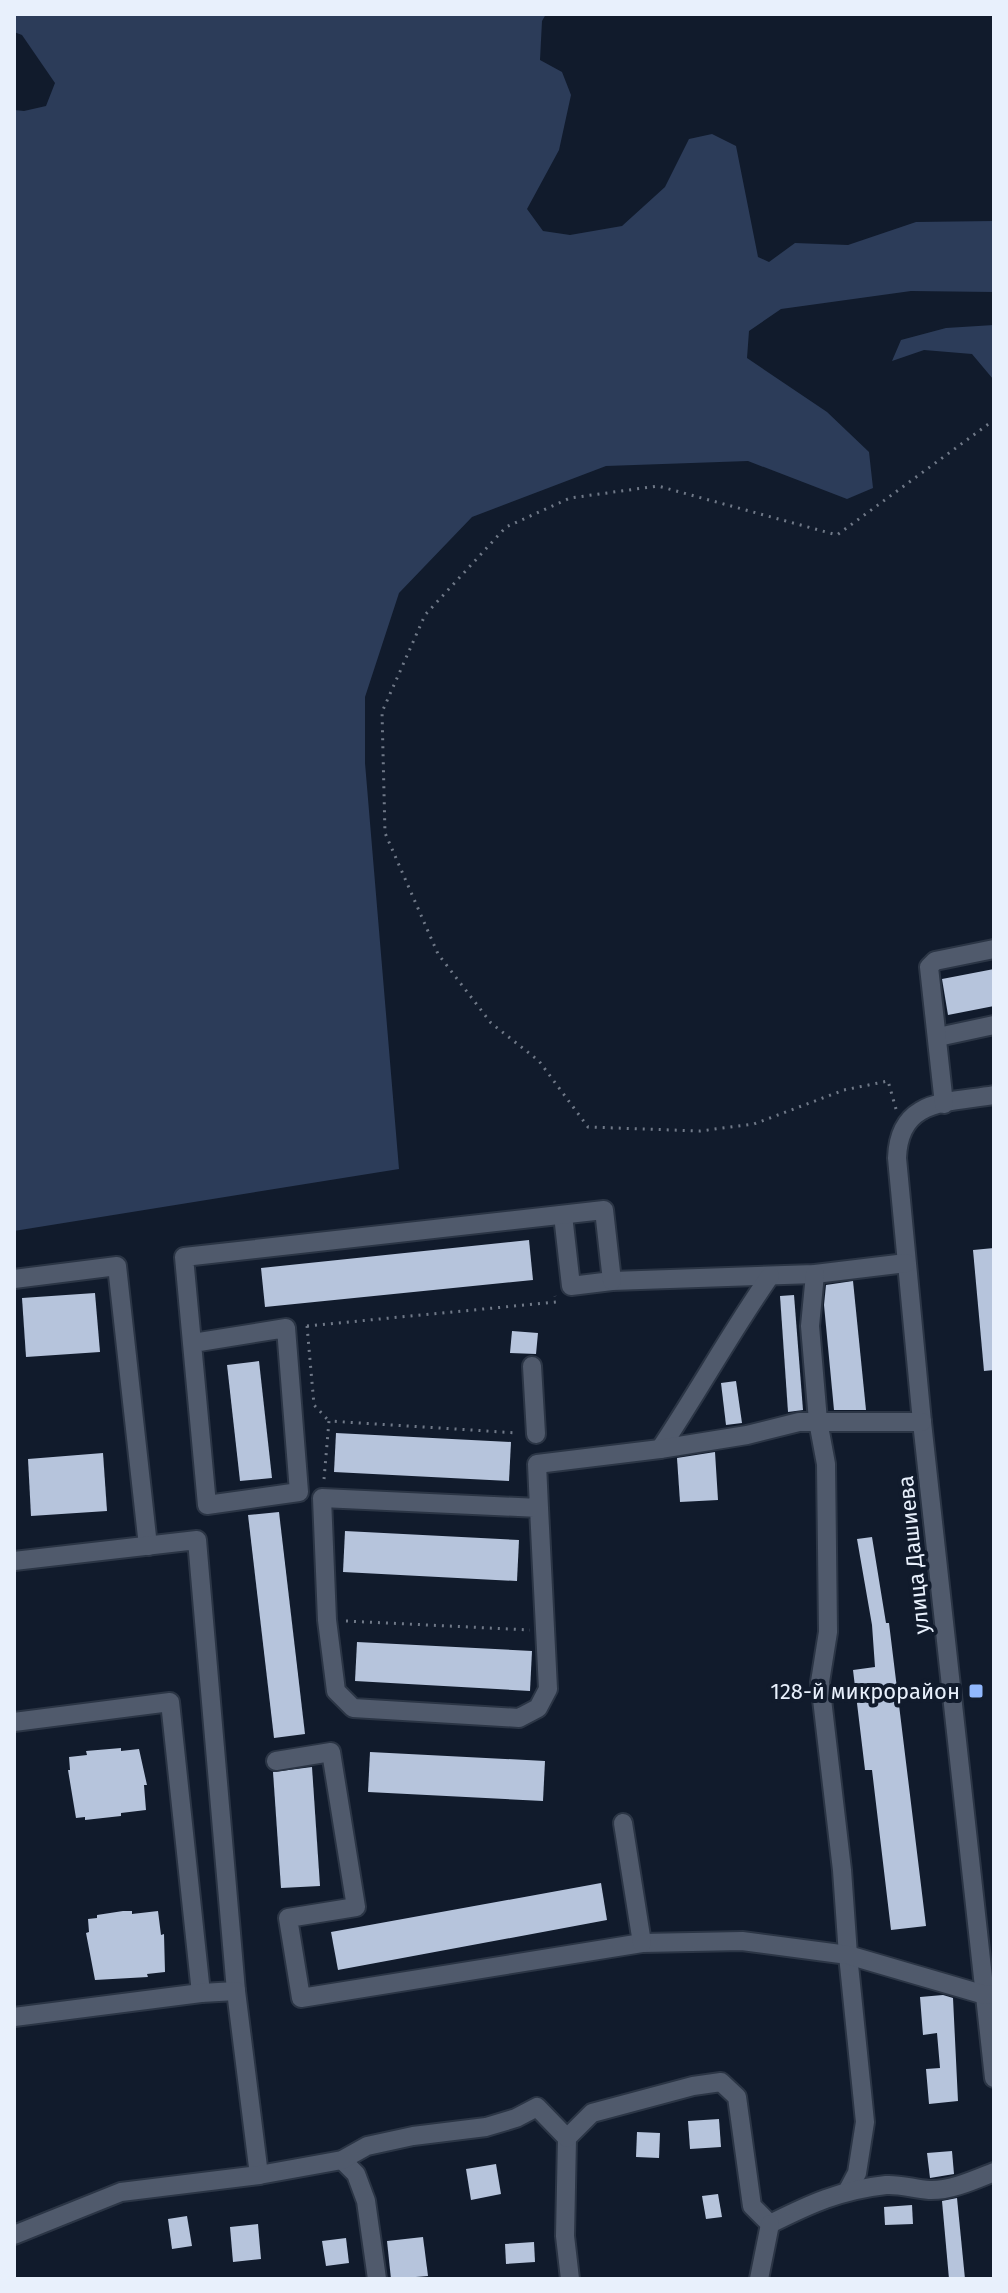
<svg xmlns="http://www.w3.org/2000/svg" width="1008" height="2293" font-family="'Fira Sans',sans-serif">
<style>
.green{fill:#2c3c59}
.building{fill:#b6c4dc}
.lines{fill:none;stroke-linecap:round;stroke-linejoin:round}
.minor-casing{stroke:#2b3545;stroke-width:22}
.path{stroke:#707988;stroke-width:3;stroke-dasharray:2 6;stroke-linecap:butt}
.minor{stroke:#505a6c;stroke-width:18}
.poi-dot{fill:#91b8fd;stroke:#111b2c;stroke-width:3}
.labels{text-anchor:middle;stroke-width:8;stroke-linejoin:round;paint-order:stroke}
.street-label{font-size:22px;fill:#e8f0fc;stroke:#111b2c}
.poi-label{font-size:22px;fill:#e8f0fc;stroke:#111b2c;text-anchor:end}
</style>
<rect width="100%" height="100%" fill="#111b2c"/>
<g class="green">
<polygon points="14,14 546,14 542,21 540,60 562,72 571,95 559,150 527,209 543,231 570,235 622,226 665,187 689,139 712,134 736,146 758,257 769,262 795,243 848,245 916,222 994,221 994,292 911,291 781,309 749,331 747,358 827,412 869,452 873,488 847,499 748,461 606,466 472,517 399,593 365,697 365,763 399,1169 14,1231 14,110 24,111 46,106 55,83 22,35 14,32"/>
<polygon points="994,325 993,379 972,354 924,350 892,361 901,340 946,328"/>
</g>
<g class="building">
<polygon points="994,969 994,1006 948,1015 942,979"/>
<polygon points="529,1240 533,1280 265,1307 261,1268"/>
<polygon points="994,1248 994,1370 984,1371 973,1250"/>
<polygon points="853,1281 866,1410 834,1410 824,1305 826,1285"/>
<polygon points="95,1293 100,1352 26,1357 22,1298"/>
<polygon points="794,1295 803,1410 788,1412 780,1296"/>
<polygon points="512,1331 538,1333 536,1354 510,1353"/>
<polygon points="259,1361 272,1478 240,1481 227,1365"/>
<polygon points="736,1381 742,1423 726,1425 721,1383"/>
<polygon points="336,1433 511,1442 509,1481 334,1472"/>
<polygon points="715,1452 718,1500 680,1502 677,1458"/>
<polygon points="103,1453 107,1511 31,1516 28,1459"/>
<polygon points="279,1512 305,1734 274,1738 248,1515"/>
<polygon points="345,1531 519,1540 517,1581 343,1572"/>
<polygon points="872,1537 886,1623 889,1623 926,1926 891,1930 872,1770 865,1770 853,1670 875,1667 872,1625 857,1539"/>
<polygon points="357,1642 532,1651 530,1691 355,1681"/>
<polygon points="121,1748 121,1751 139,1749 147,1785 144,1785 146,1810 121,1813 121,1816 85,1820 85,1817 76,1818 68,1770 70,1770 69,1757 87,1755 86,1751"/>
<polygon points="370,1752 545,1761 543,1801 368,1792"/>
<polygon points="312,1767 320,1886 281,1888 273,1772"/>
<polygon points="601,1883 607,1920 338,1970 331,1932"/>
<polygon points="123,1911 132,1911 132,1914 158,1911 161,1935 164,1934 165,1972 147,1974 148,1977 95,1980 86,1933 89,1932 88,1919 97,1918 97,1915"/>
<polygon points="943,1995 953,1998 958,2101 929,2104 926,2069 940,2068 937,2033 923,2035 920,1997"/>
<polygon points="719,2119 721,2147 690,2149 688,2121"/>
<polygon points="637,2132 660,2133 659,2158 636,2157"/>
<polygon points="952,2151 954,2174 930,2178 927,2153"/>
<polygon points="496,2164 501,2194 471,2200 466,2169"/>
<polygon points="718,2194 722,2217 706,2219 702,2196"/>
<polygon points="957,2198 965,2279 949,2279 942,2201"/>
<polygon points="912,2205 913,2224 885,2225 884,2207"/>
<polygon points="187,2216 192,2246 172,2249 168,2219"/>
<polygon points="258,2224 261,2259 233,2262 230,2227"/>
<polygon points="423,2237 428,2276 391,2279 387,2241"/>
<polygon points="346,2238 349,2263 326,2266 322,2241"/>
<polygon points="534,2242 535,2262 506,2264 505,2244"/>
</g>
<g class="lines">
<defs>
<g id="minor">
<polyline points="938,1037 994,1025"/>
<path d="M994,1095C947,1103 899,1098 897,1158L922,1422L994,2078"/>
<polyline points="944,1104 929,967 935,961 994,949"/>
<polyline points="563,1215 571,1286 612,1281 815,1274 906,1263"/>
<polyline points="815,1274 810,1326 818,1421 826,1464 828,1632 820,1682 842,1870 848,1955 865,2122 857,2173 848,2190"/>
<polyline points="14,1279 117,1266 148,1546"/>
<polyline points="193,1343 286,1328 299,1492 207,1505 184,1257 604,1210 612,1281"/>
<polyline points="532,1366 536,1434"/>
<path d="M660,1449C698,1392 731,1332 770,1276"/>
<polyline points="539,1508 548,1689 538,1708 519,1718 353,1708 336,1691 327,1620 322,1498 539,1508 537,1464 660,1449 747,1435 799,1422 922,1422"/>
<polyline points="14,1561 197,1540 236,1991"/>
<polyline points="14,1722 170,1702 201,1993"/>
<polyline points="276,1761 331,1752 356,1907 288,1918 301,1998 642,1943 742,1941 848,1955 985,1995 994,1994"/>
<polyline points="623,1823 642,1943"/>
<polyline points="14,2017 201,1993 236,1991 259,2175"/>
<polyline points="567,2138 565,2236 570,2279"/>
<polyline points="342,2160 356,2174 366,2201 377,2279"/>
<path d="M14,2235L121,2192L259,2175L342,2160L367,2146L413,2136L486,2127L516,2118L537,2107L567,2138L592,2113L693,2086L721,2082L737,2097L752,2206L770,2224C810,2204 840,2190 886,2185C900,2184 914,2189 929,2190C950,2191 974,2180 994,2172"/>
<polyline points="759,2279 770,2224"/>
</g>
</defs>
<use href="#minor" class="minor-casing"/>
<g class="path">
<polyline points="896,1109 888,1081 844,1090 754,1124 700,1131 588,1127 539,1061 491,1023 438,954 385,833 382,712 425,615 506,527 570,498 658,486 837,535 994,420"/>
<polyline points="307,1326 556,1302 555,1296"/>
<polyline points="307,1326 314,1405 329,1421"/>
<polyline points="324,1479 329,1421 518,1433"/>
<polyline points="346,1621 530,1630"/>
</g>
<use href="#minor" class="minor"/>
</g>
<rect class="poi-dot" x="968" y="1683" width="16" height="16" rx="4"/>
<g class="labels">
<g class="street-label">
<text transform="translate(913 1555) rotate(-96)" y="8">улица Дашиева</text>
</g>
<g class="poi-label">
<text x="960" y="1699">128-й микрорайон</text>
</g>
</g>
<rect width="1008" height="2293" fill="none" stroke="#e8f0fc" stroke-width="32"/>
</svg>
